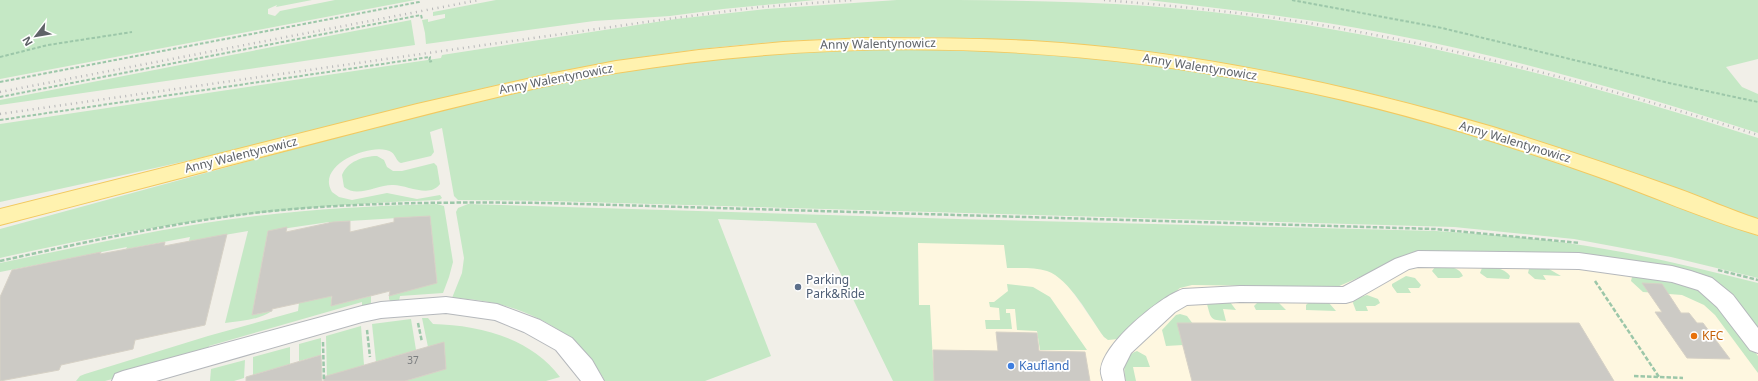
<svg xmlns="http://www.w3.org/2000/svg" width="1758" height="381" font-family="'Noto Sans',sans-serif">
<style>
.commercial{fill:#fef7e0}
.green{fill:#c5e8c5}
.building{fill:#cccac5;stroke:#d6d1c6}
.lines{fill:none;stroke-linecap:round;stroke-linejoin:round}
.minor-casing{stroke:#b5b8bc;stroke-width:2}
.major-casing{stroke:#f2c960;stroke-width:2}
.path-far1{stroke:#9cc7a9;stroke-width:2;stroke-dasharray:3.5 2;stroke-linecap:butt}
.path{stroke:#9cc7a9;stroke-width:2.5;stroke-dasharray:4.5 2;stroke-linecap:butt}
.minor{fill:#fff;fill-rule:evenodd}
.major{fill:#fff2af;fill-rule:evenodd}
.rail{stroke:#b6b7b8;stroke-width:2.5;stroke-dasharray:1 4.5;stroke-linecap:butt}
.service-dot{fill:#5c6f8a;stroke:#fff;stroke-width:1.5}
.food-dot{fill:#e8710a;stroke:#fff;stroke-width:1.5}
.shop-dot{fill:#3f7fe0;stroke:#fff;stroke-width:1.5}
.labels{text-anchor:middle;stroke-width:3.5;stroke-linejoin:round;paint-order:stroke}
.number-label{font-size:10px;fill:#7a7d7f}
.street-label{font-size:12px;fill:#5f6368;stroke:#fff}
.service-label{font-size:12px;fill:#4e5e75;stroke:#fff;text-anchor:start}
.food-label{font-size:12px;fill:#c56008;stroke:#fff;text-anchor:start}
.shop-label{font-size:12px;fill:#366cbe;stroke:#fff;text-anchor:start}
</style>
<rect width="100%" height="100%" fill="#f1efe8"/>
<polygon class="commercial" points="828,218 1025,224 1104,337 1168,281 1357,250 1680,269 1758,331 1758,381 909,381"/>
<g class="green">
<polygon points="0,0 312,0 276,7 277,5 268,9 268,14 275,16 280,11 335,0 415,0 0,79"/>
<polygon points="496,0 815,0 723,9 670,16 594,21 426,44 425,33 422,20 428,19 428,22 445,18 445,14 433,16 433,12"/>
<path d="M897,0C980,0 1064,0 1148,6C1356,22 1560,74 1758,138V220C1638,178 1520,133 1397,100C1354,89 1309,81 1265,72C1214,63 1164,53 1113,48C966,33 817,33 671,53C530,71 394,112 256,145C171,165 85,183 0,202V124L441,58L442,55L676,19L766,9Z"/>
<path d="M1147,0H1758V59L1726,67L1742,87L1758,94V133C1635,93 1511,57 1384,33C1306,18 1227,9 1147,0Z"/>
<polygon points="411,20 415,45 0,105 0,100"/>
<path d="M885,49C974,49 1063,54 1151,65C1360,90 1564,157 1758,236V278L1671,257L1574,239L1454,227L547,201L458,200L454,196L442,128L430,132L434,152L431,156L401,163C394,160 397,152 386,150C366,145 316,166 332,192L339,197L352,200L387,193L417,199L440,195L442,198L439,200C290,205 146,224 0,258V229L404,119L538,87L645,68L700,61L765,54Z"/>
<path d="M377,156L384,160L387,167L393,171H402L434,163L437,166L440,184C429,199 406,184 392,185C377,185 357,198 344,187L342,175C347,162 363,156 377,156Z"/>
<path d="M437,204L444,206L453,262L449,277L443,293L400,296L399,301L391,302L389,299V296L437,282L430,216L333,222L331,306L371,296V303L369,306L362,307V302L209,346L208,352L105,381H76L80,376L85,374L208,336L298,311L299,303L318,299L329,222L268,231L252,315L272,311C259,320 241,321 225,323L248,231L189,241L190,237L126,249L127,247L0,272V263C68,249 136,234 205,223C281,211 359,206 437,204Z"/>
<path d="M468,204L958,219L1436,231C1480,234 1524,237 1567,243C1631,252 1695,267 1758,283V331L1680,269L1392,263L1337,287L1192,285L1180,288L1118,339L1108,340L1104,337C1090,318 1070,279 1047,271C1035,267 1019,268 1007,268L1004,245L918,243L919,305H930L934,381H893L816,223L718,219L771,356L705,381H605C575,325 513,300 452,298L462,273L464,258L456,212L458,208Z"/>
<path d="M1435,267C1445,267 1458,265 1463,276L1459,278H1438L1432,271Z"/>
<path d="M1482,268C1492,266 1504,268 1510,276L1509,279L1487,278L1480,273Z"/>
<polygon points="1529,269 1549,269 1561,276 1543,275 1546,280 1535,279 1528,273"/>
<polygon points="1406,276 1415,278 1421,285 1419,288 1408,288 1411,293 1397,293 1392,286 1392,284"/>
<polygon points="1635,276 1688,283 1715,299 1758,356 1758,373 1715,315 1704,305 1682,295 1643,292 1631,281 1632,277"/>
<polygon points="1007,284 1033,287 1050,297 1087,350 1040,350 1037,331 1017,330 1015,309 1006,309 1006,313 1010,313 1012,329 986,329 985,320 1000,320 999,308 990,307 989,302 994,302 1008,291"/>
<polygon points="1367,295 1378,299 1380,303 1375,306 1366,306 1368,311 1356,311 1353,303 1354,299"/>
<path d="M1208,301L1230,302L1236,310L1223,309L1226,321C1210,320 1211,319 1207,304Z"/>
<polygon points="1258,302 1278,302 1286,310 1256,310 1254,306"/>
<polygon points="1308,303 1329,303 1336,311 1306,310 1306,305"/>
<polygon points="1180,314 1187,316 1193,324 1183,345 1166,346 1162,330 1176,315"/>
<path d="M422,318H428L433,324C479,325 531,338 560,377L546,381H405L446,369L444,343L428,347Z"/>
<polygon points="411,319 416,350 376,362 372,324"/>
<polygon points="361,326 364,365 327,381 326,336"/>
<polygon points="321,338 321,355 299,361 299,344"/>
<polygon points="290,347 290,364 253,375 253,357"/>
<path d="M1137,351L1146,356L1150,367H1133L1136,381H1126C1123,368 1123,356 1137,351Z"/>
<polygon points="245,360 244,378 234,381 210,381 211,369"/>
</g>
<g class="building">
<polygon points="430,216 437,283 389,296 390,291 331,306 332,296 272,309 272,311 252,315 268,231 287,227 286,232 333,222 350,221 350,232 394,222 394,218"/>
<polygon points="227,234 205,325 135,340 133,349 61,365 59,370 0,381 0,297 12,270 101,252 100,254 165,242 164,246"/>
<polygon points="1642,283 1662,284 1681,313 1689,313 1697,323 1703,323 1730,359 1687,358 1655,312 1662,312"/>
<polygon points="1177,323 1579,323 1614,381 1192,381"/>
<polygon points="996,332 1037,333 1039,351 1085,352 1090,381 934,381 933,350 998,351"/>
<polygon points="444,342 446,369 405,381 324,381 323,377"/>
<polygon points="321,355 322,381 246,381 246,377"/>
</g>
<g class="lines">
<defs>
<g id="minor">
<path d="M1418,251L1579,253L1672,266L1691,271L1712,278L1733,295L1758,328V353L1750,350L1717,307L1698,290L1672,282L1579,269L1418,267L1409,269L1353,301L1346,303L1240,302L1187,305L1175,312L1131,353L1123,369L1125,381H1103C1102,377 1100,372 1101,369C1104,343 1159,297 1183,289L1240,286L1343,287L1395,259Z"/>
<polygon points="446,297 497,304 540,320 572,338 592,360 604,381 581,381 556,350 524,332 495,320 446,313 381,318 362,322 156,381 112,381 115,374 123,371 362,306 381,302"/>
</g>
<path id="major" d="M866,38C921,38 977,38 1032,41C1188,50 1343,83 1493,127C1554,146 1615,166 1676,188C1704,198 1730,210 1758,219V235C1703,219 1650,195 1596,176C1494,140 1389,108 1283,87C1063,43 838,37 616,73C535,86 456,107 377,127C251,159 126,193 0,225V209L417,104L549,74L616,61L699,50L783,42Z"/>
</defs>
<use href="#minor" class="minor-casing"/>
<use href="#major" class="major-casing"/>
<g class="path-far1">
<polyline points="1292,0 1442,28 1669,83 1758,102"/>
<polyline points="0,57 48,45 132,32"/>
<polyline points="0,82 419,2 419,0"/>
<polyline points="0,97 421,15 422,19"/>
<polyline points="0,120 430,57 429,62 432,61"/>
</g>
<g class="path">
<path d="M0,261C90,241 180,221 271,211C363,202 455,202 547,203L1435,229L1580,243"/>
<polyline points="1718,270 1758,280"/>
<polyline points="1595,281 1659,377"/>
<polyline points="418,323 422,342"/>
<polyline points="367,330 370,357"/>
<polyline points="323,342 324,381"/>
<polyline points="1634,376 1683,378"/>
</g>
<use href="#minor" class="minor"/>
<use href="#major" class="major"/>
<g class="rail">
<path d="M1104,0C1188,7 1272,15 1354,31C1492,56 1625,93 1758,135"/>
<polyline points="0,92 479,0"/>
<polyline points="0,114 667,19 760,7 853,0"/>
</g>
</g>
<circle class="service-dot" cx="798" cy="287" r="4"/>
<circle class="food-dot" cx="1694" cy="336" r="4"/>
<circle class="shop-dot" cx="1011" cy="366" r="4"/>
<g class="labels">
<g class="number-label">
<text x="413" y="364">37</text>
</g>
<g class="street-label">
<text transform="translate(878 44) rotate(-1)" y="4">Anny Walentynowicz</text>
<text transform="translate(1200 67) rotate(9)" y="4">Anny Walentynowicz</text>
<text transform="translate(556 79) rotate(-11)" y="4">Anny Walentynowicz</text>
<text transform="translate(1515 142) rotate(17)" y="4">Anny Walentynowicz</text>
<text transform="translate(241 155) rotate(-14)" y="4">Anny Walentynowicz</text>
</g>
<g class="service-label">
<text x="806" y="284">Parking<tspan x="806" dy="14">Park&amp;Ride</tspan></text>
</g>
<g class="food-label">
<text x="1702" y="340">KFC</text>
</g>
<g class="shop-label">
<text x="1019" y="370">Kaufland</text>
</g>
</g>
<g transform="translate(36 36) rotate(239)" stroke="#ffffff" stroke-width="3" paint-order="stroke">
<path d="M0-3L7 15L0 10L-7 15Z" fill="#5f6368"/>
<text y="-6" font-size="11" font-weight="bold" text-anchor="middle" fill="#5f6368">N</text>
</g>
</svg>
